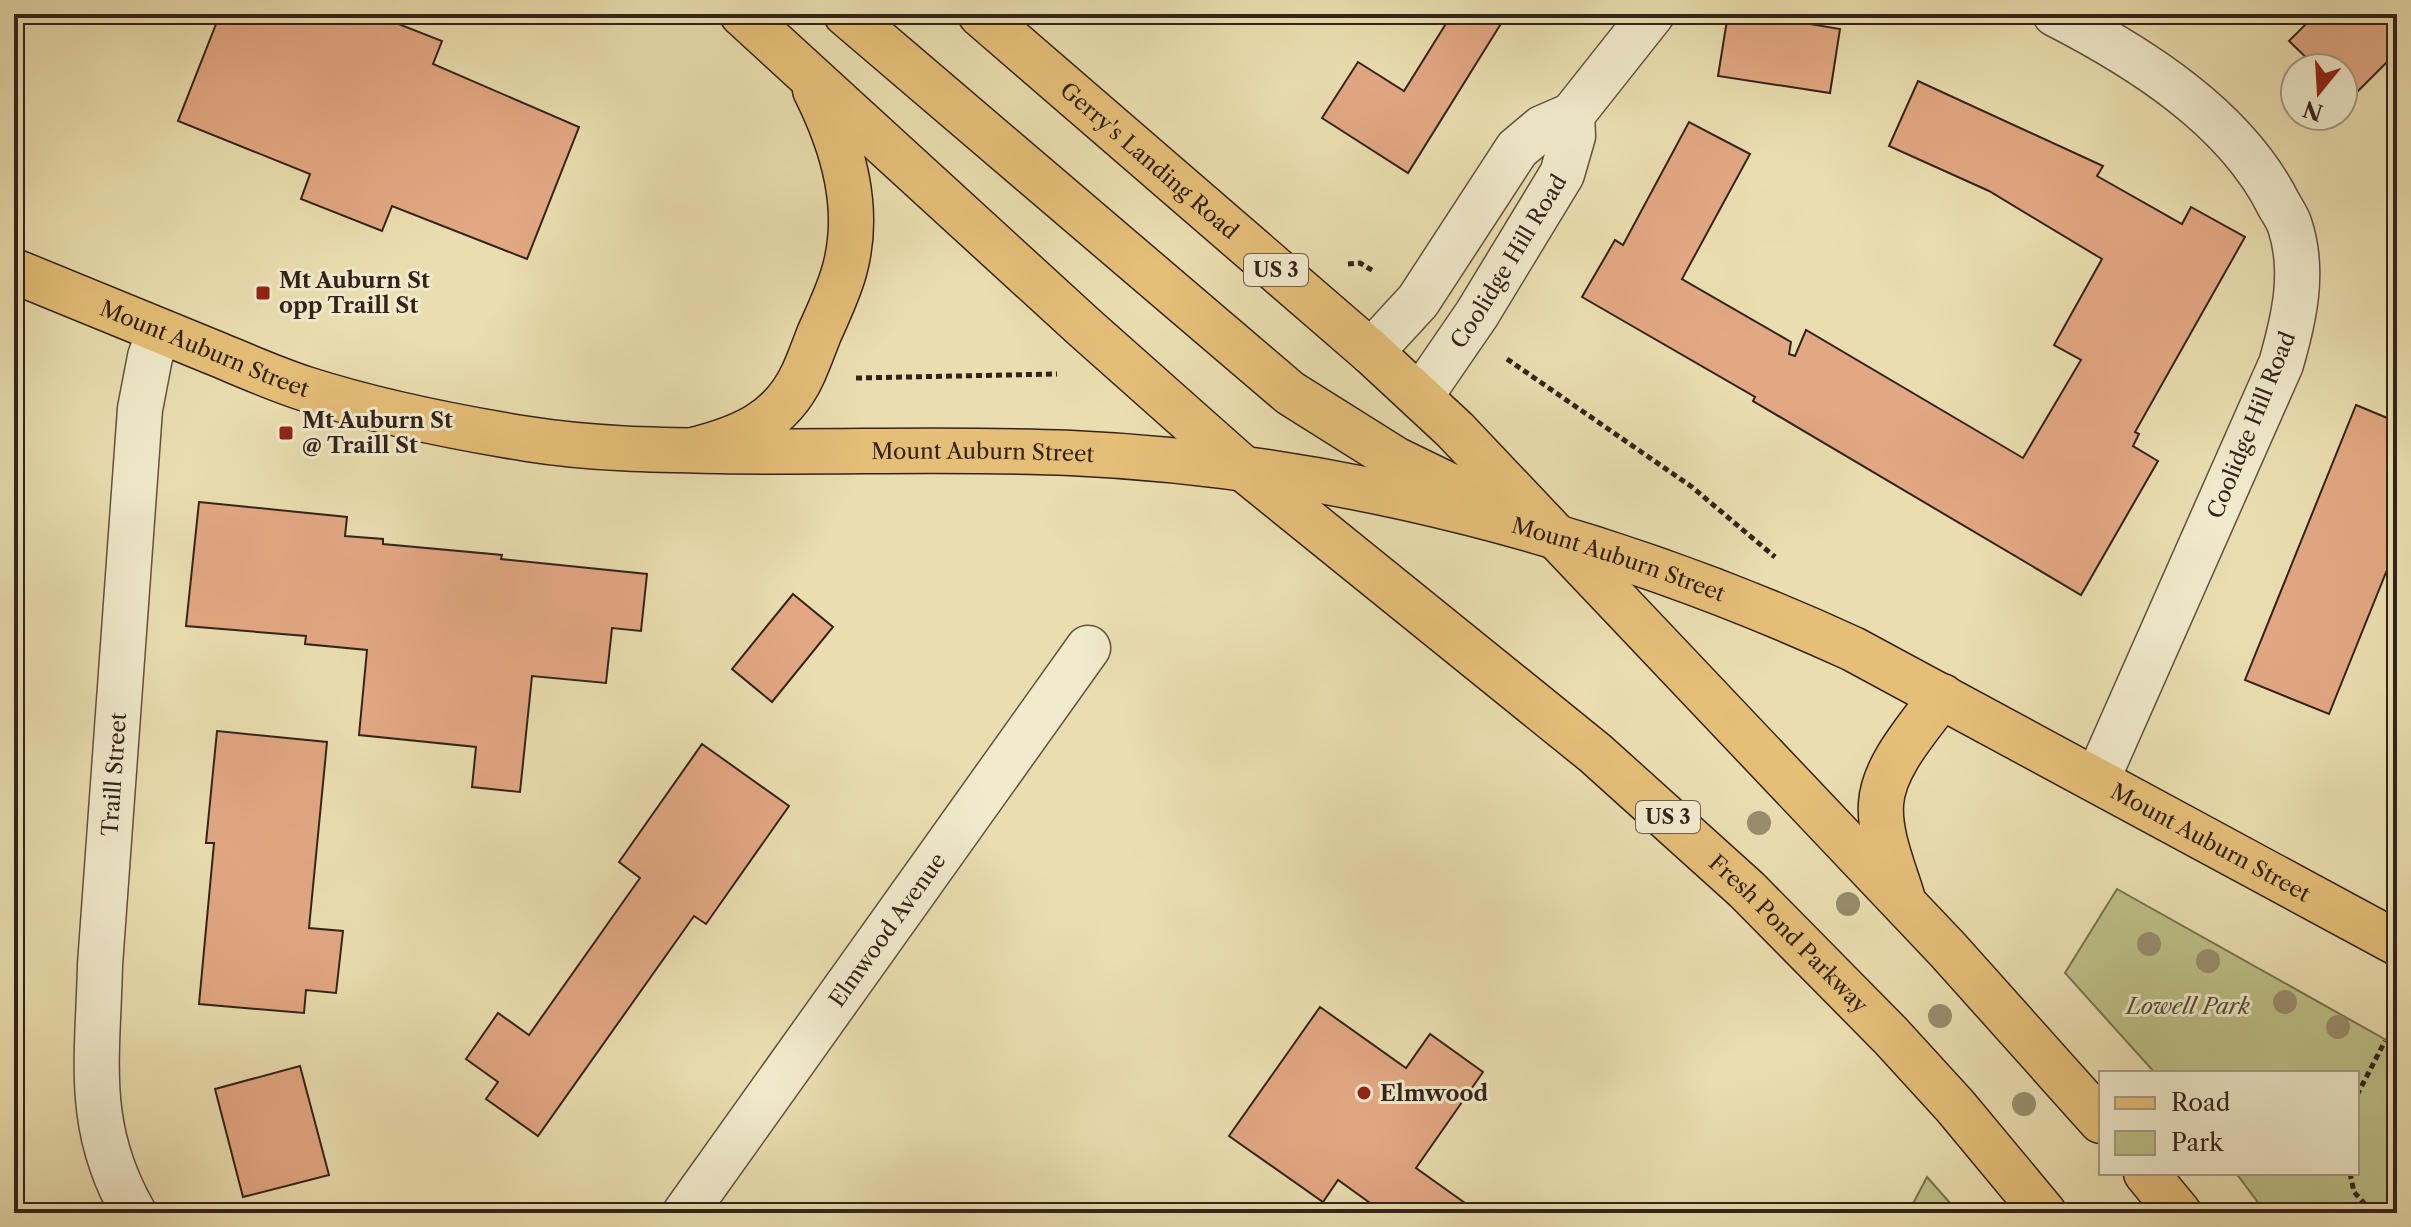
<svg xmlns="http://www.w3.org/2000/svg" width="2411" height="1227" font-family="'Libre Caslon Text',serif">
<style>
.green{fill:#bdc087;stroke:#787251;stroke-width:2}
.building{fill:#e2a883;stroke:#34231b;stroke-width:2}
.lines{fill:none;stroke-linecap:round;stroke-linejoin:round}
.minor-casing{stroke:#625240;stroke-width:47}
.primary-casing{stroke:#34231b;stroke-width:47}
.trunk-casing{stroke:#34231b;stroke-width:47}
.path{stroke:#34231b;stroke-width:5;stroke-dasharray:6 4;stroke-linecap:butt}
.minor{stroke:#f1eacc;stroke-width:44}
.primary{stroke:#e5bf78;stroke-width:44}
.trunk{stroke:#e5bf78;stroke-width:44}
.tree{fill:#998d6d}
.poi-dot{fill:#8f2418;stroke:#f1eacc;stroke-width:3}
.labels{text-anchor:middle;stroke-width:6;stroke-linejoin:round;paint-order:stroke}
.shield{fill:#f1eacc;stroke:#6d5f50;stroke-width:2}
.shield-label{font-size:20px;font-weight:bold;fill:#34231b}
.street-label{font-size:22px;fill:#34231b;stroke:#f1eacc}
.poi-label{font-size:22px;font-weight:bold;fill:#34231b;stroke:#f1eacc;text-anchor:start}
.park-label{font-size:22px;font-style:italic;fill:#564a36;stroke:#f1eacc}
</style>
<rect width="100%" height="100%" fill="#eadeb0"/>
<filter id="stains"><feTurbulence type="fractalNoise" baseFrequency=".0025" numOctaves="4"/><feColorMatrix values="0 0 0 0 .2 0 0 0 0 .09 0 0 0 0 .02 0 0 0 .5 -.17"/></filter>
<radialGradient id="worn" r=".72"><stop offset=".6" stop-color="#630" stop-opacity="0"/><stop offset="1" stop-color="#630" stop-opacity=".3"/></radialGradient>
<g class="green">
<polygon points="2117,889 2397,1046 2397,1213 2266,1213 2236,1173 2357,1173 2357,1073 2155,1073 2065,973"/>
<polygon points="1927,1177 1959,1213 1908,1213"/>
</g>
<g class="building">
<polygon points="220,14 373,14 442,41 433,64 579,127 527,259 392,206 382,231 301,199 310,174 178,121"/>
<polygon points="1452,14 1507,14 1408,173 1322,118 1358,62 1404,91"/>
<polygon points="1728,14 1752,14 1840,29 1830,93 1718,76"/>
<polygon points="2316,14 2397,14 2397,52 2343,106 2343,68 2317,68 2289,41"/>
<polygon points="1918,81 2103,166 2097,176 2182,224 2191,207 2245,237 2135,432 2139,434 2133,446 2158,461 2081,595 1753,401 1755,397 1582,297 1615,240 1623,245 1689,122 1750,154 1682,279 1791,342 1789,354 1795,356 1806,330 2023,458 2081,360 2054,345 2102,259 1989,191 1889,146"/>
<polygon points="2356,405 2397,422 2397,545 2329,714 2245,680"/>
<polygon points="199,502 347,517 345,536 383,539 383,544 502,555 501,559 647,574 641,631 612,628 606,683 532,676 520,792 472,787 476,747 359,735 367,650 305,644 306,636 186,626"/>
<polygon points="793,594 833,627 772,702 732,669"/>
<polygon points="217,731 327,742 309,928 343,931 336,993 306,990 304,1013 199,1004 214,843 206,843"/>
<polygon points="702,744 789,806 706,924 694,916 538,1136 486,1099 498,1082 466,1059 498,1013 529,1035 640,878 619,862"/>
<polygon points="1320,1007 1406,1068 1430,1034 1483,1072 1416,1168 1479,1213 1384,1213 1338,1180 1323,1202 1229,1136"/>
<polygon points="300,1066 329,1175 243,1197 215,1089"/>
</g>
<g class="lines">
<defs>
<g id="minor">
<path d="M2055,14C2139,57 2236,118 2279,205C2283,212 2288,219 2290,226C2305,272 2294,319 2281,364L2097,780"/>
<polyline points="1371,352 1418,301 1517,149 1542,128 1572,115"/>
<path id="s1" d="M1420,397L1477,314L1562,174L1573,136L1572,115L1652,14"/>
<path id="s2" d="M134,1213C84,1126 98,1059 100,965L140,409L150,357L159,331"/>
<path id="s3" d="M685,1213L1088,648"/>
</g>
<g id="primary">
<path id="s4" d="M14,271C81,299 149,326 217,354C246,366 275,379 306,389C378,412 453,427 528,439C591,449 655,450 719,451C836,453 954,448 1071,453C1340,465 1609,537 1853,649L2397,943"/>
</g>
<g id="trunk">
<path id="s5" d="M742,14L1084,327L1245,470L1595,753L1747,890L1891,1036L1955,1106L2044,1213"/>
<polyline points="846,14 1290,393 1395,459 1533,526"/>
<path id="s6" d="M980,14L1371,352L1455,430L1948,950L2101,1121"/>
<path d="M693,450C741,438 781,422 803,374C809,361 814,347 819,334C828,314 838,293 844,272C862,209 843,146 815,90"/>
<path d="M1902,896C1893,867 1879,834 1881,804C1883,766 1920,726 1942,696"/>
<polyline points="2146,1173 2179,1213"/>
</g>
</defs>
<use href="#minor" class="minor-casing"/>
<use href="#primary" class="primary-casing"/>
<use href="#trunk" class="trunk-casing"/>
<g class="path">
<polyline points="1348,264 1360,263 1375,272"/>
<polyline points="1507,359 1692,487 1775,557"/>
<polyline points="856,378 1057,374"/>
<polyline points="2357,1095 2385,1041"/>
<polyline points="2350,1173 2354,1192 2373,1213"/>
</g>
<use href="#minor" class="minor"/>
<use href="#primary" class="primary"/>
<use href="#trunk" class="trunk"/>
</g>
<g class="tree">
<circle cx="1759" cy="823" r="12"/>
<circle cx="1848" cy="904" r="12"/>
<circle cx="2149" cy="944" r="12"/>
<circle cx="2208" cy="961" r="12"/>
<circle cx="2285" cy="1002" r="12"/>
<circle cx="1940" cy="1016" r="12"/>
<circle cx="2338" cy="1027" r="12"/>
<circle cx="2024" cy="1104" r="12"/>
</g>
<g class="poi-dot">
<rect x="255" y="285" width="16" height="16" rx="4"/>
<rect x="278" y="425" width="16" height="16" rx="4"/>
<circle cx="1364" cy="1093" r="8"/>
</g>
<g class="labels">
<g class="shield">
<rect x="1244" y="254" width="64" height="32" rx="6"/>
<rect x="1636" y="801" width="64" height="32" rx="6"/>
</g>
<g class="shield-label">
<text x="1276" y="277">US 3</text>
<text x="1668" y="824">US 3</text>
</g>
<g class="street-label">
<text dy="8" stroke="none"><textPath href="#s6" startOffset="224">Gerry's Landing Road</textPath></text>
<text dy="8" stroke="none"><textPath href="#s1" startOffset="162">Coolidge Hill Road</textPath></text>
<text dy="8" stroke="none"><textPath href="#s4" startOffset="206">Mount Auburn Street</textPath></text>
<text transform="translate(2251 425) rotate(-68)" y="8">Coolidge Hill Road</text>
<text dy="8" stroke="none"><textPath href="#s4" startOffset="998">Mount Auburn Street</textPath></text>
<text dy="8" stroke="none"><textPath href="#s4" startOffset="1646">Mount Auburn Street</textPath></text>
<text dy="8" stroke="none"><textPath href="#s2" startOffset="446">Traill Street</textPath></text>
<text dy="8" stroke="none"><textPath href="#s4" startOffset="2304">Mount Auburn Street</textPath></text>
<text dy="8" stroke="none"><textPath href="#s3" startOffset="348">Elmwood Avenue</textPath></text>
<text dy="8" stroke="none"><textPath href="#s5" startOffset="1394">Fresh Pond Parkway</textPath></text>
</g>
<g class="poi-label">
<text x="279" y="288">Mt Auburn St<tspan x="279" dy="25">opp Traill St</tspan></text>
<text x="302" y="428">Mt Auburn St<tspan x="302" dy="25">@ Traill St</tspan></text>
<text x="1380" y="1101">Elmwood</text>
</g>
<g class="park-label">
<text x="2188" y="1014">Lowell Park</text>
</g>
</g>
<rect width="2411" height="1227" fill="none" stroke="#eadeb0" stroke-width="48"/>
<rect x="16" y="16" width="2379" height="1195" fill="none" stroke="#34231b" stroke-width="4"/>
<rect x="24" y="24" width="2363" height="1179" fill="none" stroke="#34231b" stroke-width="2"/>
<rect x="2099" y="1071" width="260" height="104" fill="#f1eacc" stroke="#a59a85" stroke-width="2"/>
<rect x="2115" y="1097" width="40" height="12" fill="#e5bf78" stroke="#a59a85" stroke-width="2"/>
<text x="2171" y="1111" font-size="24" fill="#34231b">Road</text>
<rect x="2115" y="1131" width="40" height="24" fill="#bdc087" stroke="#a59a85" stroke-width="2"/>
<text x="2171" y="1151" font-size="24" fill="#34231b">Park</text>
<g transform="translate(2319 92) rotate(198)"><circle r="38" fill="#f1eacc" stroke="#a59a85" stroke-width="2"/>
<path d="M0-6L14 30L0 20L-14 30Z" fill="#8f2418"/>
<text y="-12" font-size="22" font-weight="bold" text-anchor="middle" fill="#34231b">N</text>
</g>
<rect width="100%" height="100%" filter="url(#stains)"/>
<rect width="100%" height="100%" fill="url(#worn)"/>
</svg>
